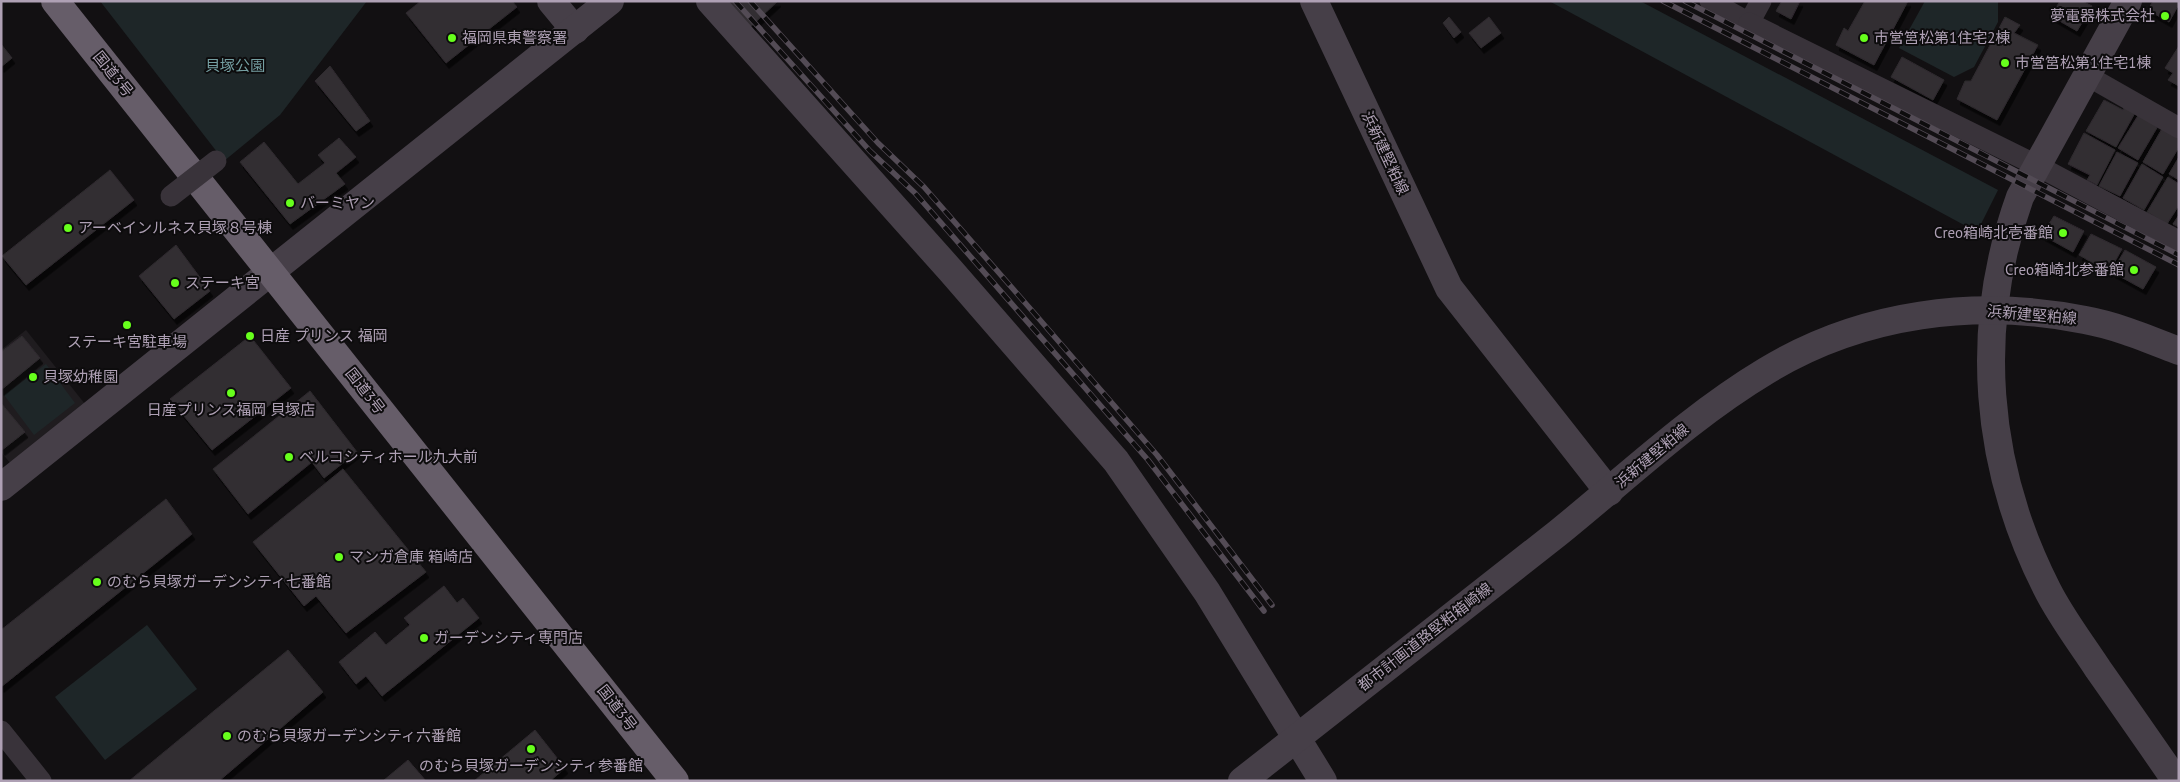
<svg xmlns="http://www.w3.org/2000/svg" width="2180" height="782" font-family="'PT Sans','Noto Sans JP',sans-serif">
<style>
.built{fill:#1f1c1f}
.green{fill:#1e2628}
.building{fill:#312d31;stroke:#2e2a2e;filter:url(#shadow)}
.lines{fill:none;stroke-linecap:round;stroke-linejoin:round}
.street{stroke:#39333a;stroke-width:21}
.secondary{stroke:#463f48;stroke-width:28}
.highway{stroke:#665d69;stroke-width:28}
.rail-casing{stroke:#534b55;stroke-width:5.5}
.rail{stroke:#0d0c0d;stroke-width:4;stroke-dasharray:11;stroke-linecap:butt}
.street-bridge{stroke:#39333a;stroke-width:21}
.poi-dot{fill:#67ff1c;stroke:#0d0c0d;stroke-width:2}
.labels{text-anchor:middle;stroke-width:4;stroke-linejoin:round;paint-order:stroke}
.poi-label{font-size:15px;fill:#aea0b4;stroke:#0d0c0d;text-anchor:start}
.park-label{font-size:15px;fill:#759fa2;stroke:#0d0c0d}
.street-label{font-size:15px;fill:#aea0b4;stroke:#0d0c0d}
</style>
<defs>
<filter id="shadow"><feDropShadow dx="3" dy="5.5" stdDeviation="0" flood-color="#0009"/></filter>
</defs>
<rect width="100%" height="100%" fill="#121012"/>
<polygon class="built" points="26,330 85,404 11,464 1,452 1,350"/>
<g class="green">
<polygon points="100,1 367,1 280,115 224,161"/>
<polygon points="1549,1 1640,1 1998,190 1977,232"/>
<polygon points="1925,1 1998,1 1998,22 1974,67 1954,77 1899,48"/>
<polygon points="46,364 75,403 34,435 4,395"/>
<polygon points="147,625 197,689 105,760 55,697"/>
</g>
<g class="building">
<polygon points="421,1 512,1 517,7 446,63 406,13"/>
<polygon points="723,1 778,1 748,29"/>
<polygon points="1782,1 1800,1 1791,19 1776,11"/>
<polygon points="1865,1 1908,1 1874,65 1836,45 1844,28 1848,31"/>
<polygon points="2060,1 2082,1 2092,6 2077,31 2051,16"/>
<polygon points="2153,1 2179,1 2179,4 2169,22 2148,10"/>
<polygon points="1449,17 1461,32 1454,38 1443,23"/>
<polygon points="1489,17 1501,33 1481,48 1469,33"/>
<polygon points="2005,17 2020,25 2014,33 2038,45 1997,120 1957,99 1965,81 1971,81"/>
<polygon points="1,44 12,58 1,67"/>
<polygon points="2179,46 2179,86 2168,80 2173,73 2165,68"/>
<polygon points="1902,57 1944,80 1933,100 1891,77"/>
<polygon points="330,66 370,121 356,131 315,81"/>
<polygon points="2104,100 2123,110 2125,106 2136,111 2116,147 2086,131"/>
<polygon points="2139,114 2158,126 2138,160 2118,148"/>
<polygon points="2163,127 2179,136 2179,147 2163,174 2143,162"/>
<polygon points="2084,133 2115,150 2097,185 2087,180 2090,175 2068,164"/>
<polygon points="339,138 356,157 336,173 345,184 290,224 240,162 264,142 298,184 325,163 318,155"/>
<polygon points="2117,152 2138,163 2120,196 2099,186"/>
<polygon points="2179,157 2179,180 2169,174"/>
<polygon points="2142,164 2163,177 2144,210 2123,198"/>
<polygon points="110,170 134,200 26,285 2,256"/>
<polygon points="2168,177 2179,184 2179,205 2167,224 2147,212"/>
<polygon points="2179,215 2179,227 2173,224"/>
<polygon points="2054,216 2084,231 2073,252 2042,235"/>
<polygon points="2091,234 2122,249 2109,272 2079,255"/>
<polygon points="176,245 210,291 174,319 139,276"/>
<polygon points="2125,250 2156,267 2143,289 2112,272"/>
<polygon points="22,336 40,358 1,390 1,352"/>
<polygon points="250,336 291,388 212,450 170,399"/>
<polygon points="310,391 357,452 324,478 312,462 248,514 213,469"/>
<polygon points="1,403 25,432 2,450 1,449"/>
<polygon points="343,469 426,572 346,633 316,596 304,606 253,542"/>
<polygon points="166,499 192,534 1,687 1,630"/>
<polygon points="444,586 457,603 463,598 479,618 382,696 366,676 356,684 339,662 375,632 386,645 410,625 404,618"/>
<polygon points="288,650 323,692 219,781 129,781"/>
<polygon points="535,730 565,768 550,781 474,781"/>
<polygon points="408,760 426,781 383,781"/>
</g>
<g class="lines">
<g class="street">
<polyline points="1710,1 1749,23 1761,1"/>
<polyline points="1749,23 2036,165 2179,241"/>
<polyline points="2086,75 2179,128"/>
<polyline points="1,731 41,781"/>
</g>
<g class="secondary">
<polyline points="551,1 575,30"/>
<polyline points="710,1 951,271 1116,461 1207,592 1323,781"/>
<polyline points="1314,1 1449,288 1609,492"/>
<path d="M2128,1L2020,197C1973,328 1984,465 2047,589C2061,617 2081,643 2098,669C2124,706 2150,743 2176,781"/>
<polyline points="1,487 610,1"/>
<path d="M1242,781C1347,698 1453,616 1558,533C1626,478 1691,416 1766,371C1861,313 1977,298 2085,320C2118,326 2148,339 2179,351"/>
</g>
<polyline class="highway" points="55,1 675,781"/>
<defs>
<g id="rail">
<polyline points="735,1 870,151 915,193 1148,460 1264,611"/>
<polyline points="750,1 878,143 924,187 1034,313 1157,455 1272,605"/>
<polyline points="1663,1 2179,265"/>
<polyline points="1685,1 2179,255"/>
</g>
</defs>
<use href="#rail" class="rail-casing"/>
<use href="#rail" class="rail"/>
<polyline class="street-bridge" points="171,196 216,161"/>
</g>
<g class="poi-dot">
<circle cx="2165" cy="16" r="5"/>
<circle cx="452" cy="38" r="5"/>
<circle cx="1864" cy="38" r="5"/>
<circle cx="2005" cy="63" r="5"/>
<circle cx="290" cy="203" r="5"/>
<circle cx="68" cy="228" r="5"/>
<circle cx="2063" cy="233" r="5"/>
<circle cx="2134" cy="270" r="5"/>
<circle cx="175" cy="283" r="5"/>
<circle cx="127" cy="325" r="5"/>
<circle cx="250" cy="336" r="5"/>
<circle cx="33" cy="377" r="5"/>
<circle cx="231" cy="393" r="5"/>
<circle cx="289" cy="457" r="5"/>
<circle cx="339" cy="557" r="5"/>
<circle cx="97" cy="582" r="5"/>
<circle cx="424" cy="638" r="5"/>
<circle cx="227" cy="736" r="5"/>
<circle cx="531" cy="749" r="5"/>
</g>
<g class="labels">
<g class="poi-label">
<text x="2155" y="21" text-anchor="end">夢電器株式会社</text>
<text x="462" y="43">福岡県東警察署</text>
<text x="1874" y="43">市営筥松第1住宅2棟</text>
<text x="2015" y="68">市営筥松第1住宅1棟</text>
<text x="300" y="208">バーミヤン</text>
<text x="78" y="233">アーベインルネス貝塚８号棟</text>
<text x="2053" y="238" text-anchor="end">Creo箱崎北壱番館</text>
<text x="2124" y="275" text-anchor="end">Creo箱崎北参番館</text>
<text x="185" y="288">ステーキ宮</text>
<text x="260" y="341">日産 プリンス 福岡</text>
<text x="127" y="347" text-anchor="middle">ステーキ宮駐車場</text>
<text x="43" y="382">貝塚幼稚園</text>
<text x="231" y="415" text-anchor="middle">日産プリンス福岡 貝塚店</text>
<text x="299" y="462">ベルコシティホール九大前</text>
<text x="349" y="562">マンガ倉庫 箱崎店</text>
<text x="107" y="587">のむら貝塚ガーデンシティ七番館</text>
<text x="434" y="643">ガーデンシティ専門店</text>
<text x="237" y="741">のむら貝塚ガーデンシティ六番館</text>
<text x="531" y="771" text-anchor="middle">のむら貝塚ガーデンシティ参番館</text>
</g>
<g class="park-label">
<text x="235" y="71">貝塚公園</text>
</g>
<g class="street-label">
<text transform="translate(113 74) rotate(51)" y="5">国道3号</text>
<text transform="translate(1385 153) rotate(65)" y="5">浜新建堅粕線</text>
<text transform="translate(2032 315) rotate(5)" y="5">浜新建堅粕線</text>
<text transform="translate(365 391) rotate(52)" y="5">国道3号</text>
<text transform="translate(1652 456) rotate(-40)" y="5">浜新建堅粕線</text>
<text transform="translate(1425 637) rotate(-38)" y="5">都市計画道路堅粕箱崎線</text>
<text transform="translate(617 708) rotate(52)" y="5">国道3号</text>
</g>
</g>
<rect width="2180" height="782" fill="none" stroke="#aea0b4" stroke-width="5"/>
</svg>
